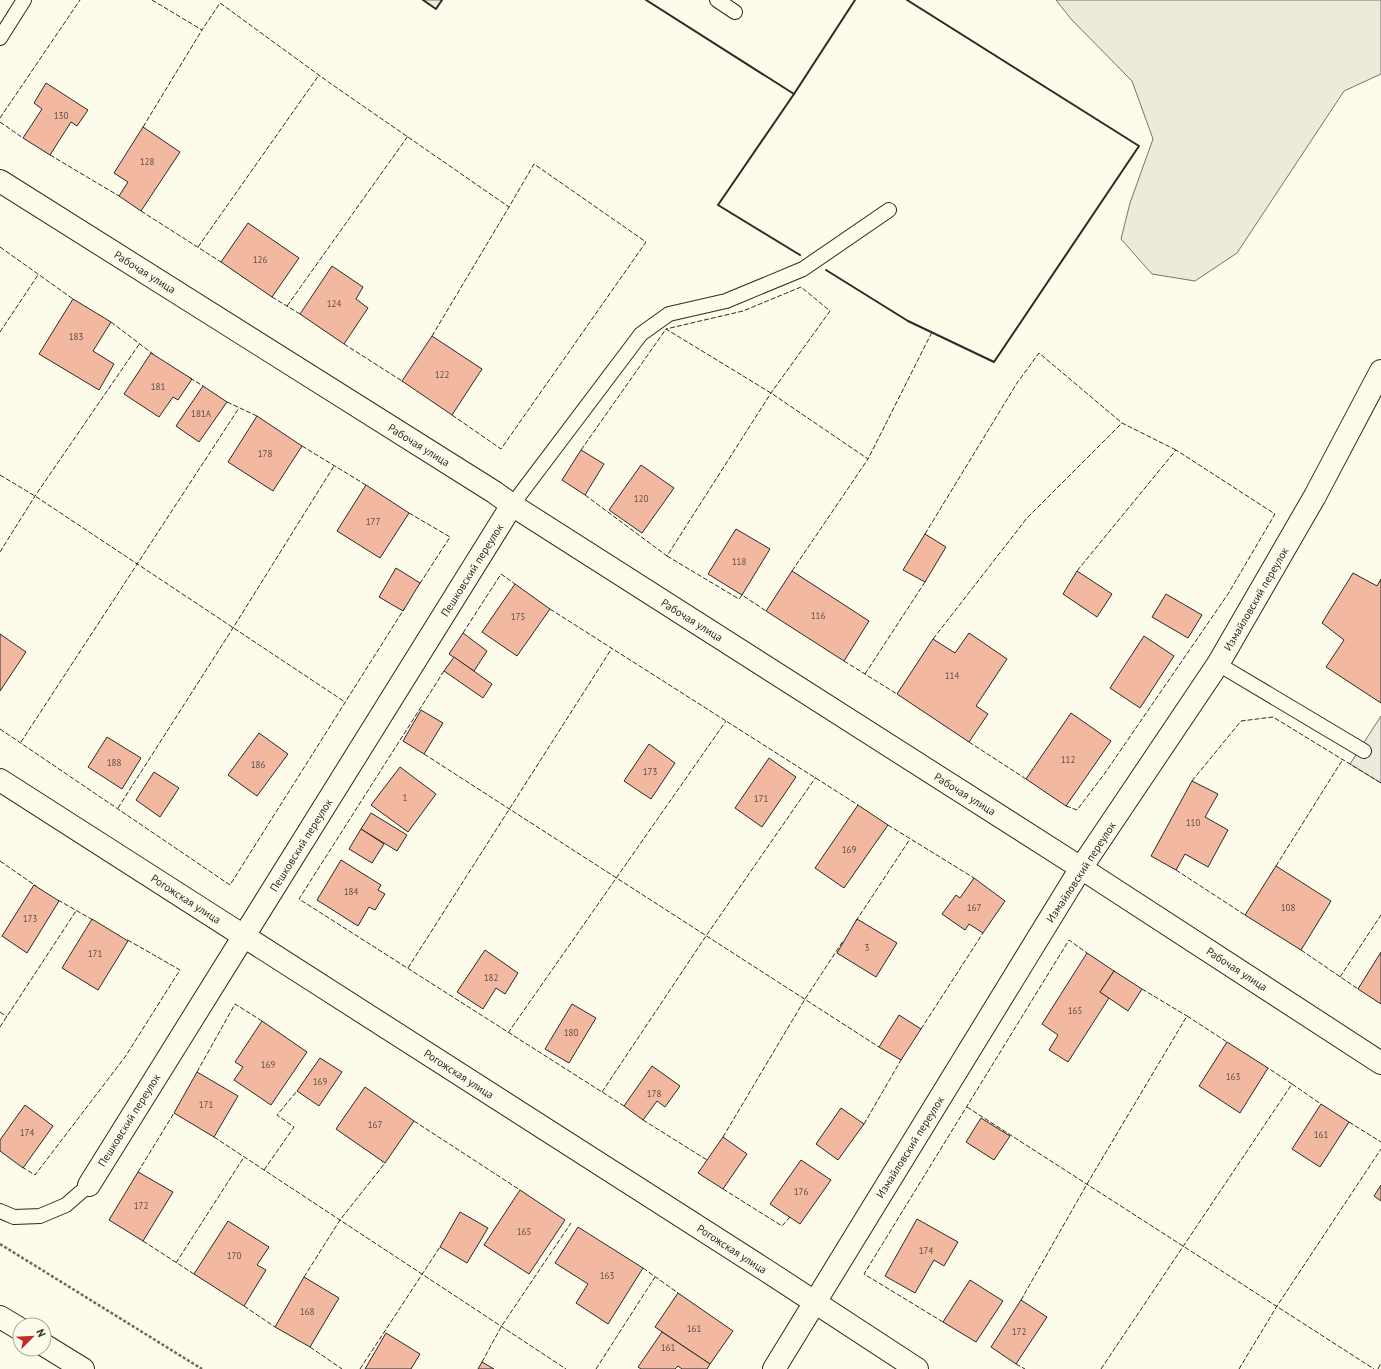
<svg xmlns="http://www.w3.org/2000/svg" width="1381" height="1369" font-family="'PT Sans',sans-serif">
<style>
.green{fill:#ecebdb;stroke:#74746e}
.parking{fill:#eceadb;stroke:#74746e}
.building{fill:#f2b8a0;stroke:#2b2b2b}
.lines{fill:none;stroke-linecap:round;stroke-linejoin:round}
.service-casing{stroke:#2b2b2b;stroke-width:16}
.minor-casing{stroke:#2b2b2b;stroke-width:24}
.secondary-casing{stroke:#2b2b2b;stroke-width:24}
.path{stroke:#6a6964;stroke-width:2.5;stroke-dasharray:3 2;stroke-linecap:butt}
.service{stroke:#fdfbea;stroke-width:14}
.minor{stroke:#fdfbea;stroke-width:22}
.secondary{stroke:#fdfbea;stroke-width:22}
.fence{stroke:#2b2b2b;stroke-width:1;stroke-dasharray:5 2;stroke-linecap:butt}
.wall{stroke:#2b2b2b;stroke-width:2}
.labels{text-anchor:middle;stroke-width:3;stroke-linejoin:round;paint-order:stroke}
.number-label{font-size:9px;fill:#5d4e48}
.street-label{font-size:11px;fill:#2b2b2b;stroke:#fdfbea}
</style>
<rect width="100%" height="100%" fill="#fdfbea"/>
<polygon class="green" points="1056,0 1381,0 1381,74 1344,91 1237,253 1195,281 1152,274 1121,239 1130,203 1153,139 1132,81 1071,19"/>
<g class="parking">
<polygon points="423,0 442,0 436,9"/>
<polygon points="1381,716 1381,783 1350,764"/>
</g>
<g class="building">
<polygon points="46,83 88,110 77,126 71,122 50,155 23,138 42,109 34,103"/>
<polygon points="143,127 180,152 141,211 119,196 128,182 114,173"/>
<polygon points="248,223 299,258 272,297 221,262"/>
<polygon points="332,266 363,287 356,299 368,308 344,344 300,314"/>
<polygon points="73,299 111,322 93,351 114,364 99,390 39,354"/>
<polygon points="432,336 482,369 452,415 402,381"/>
<polygon points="151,353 192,379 178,400 173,397 159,417 124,394"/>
<polygon points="203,386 227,402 199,442 176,426"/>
<polygon points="257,416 302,446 273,491 228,462"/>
<polygon points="581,450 604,464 585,495 562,480"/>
<polygon points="641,465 674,488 642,533 609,510"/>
<polygon points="366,485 409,513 380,558 337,531"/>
<polygon points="736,529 770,549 742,595 708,574"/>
<polygon points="925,534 946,547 925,582 903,570"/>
<polygon points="396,568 420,583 403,611 379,597"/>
<polygon points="792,571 869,621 844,661 766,611"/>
<polygon points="1077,571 1112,594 1097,617 1063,594"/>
<polygon points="1353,573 1377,586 1381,579 1381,703 1326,667 1344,640 1322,623"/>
<polygon points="515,584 550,609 517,656 482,632"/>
<polygon points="1166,594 1202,615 1188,638 1152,617"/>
<polygon points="463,633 487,651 474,671 449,654"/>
<polygon points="969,633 1007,659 976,706 988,714 969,742 897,694 933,639 955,653"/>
<polygon points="0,634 26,652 0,691"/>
<polygon points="1144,636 1174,656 1140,708 1110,688"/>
<polygon points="454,657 492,684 483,698 444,671"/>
<polygon points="421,710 443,723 424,754 403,741"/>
<polygon points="1071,713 1111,741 1066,806 1026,779"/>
<polygon points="259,733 288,754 257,796 228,775"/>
<polygon points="107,737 141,758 122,789 88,767"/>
<polygon points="649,744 675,763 651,799 624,781"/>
<polygon points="769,758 796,777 762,827 735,808"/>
<polygon points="400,767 436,794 408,832 371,805"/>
<polygon points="154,772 179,788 160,817 136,800"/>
<polygon points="1192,781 1218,794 1205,817 1228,830 1208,867 1185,854 1176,870 1151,856"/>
<polygon points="858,805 888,825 844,888 815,868"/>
<polygon points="371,813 407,835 397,851 361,829"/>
<polygon points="361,829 384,844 372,863 349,849"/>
<polygon points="341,860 381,885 378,890 385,894 375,910 369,907 358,926 317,900"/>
<polygon points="1276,866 1331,901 1301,950 1245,915"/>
<polygon points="974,878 1005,901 983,933 969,924 965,930 942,914 956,895 960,898"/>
<polygon points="34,885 59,901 27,953 2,936"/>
<polygon points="92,919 128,941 98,990 62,968"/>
<polygon points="857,919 897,943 876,977 837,953"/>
<polygon points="485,950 518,973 505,994 496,988 483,1009 457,992"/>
<polygon points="1381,952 1381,1004 1358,989"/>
<polygon points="1087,953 1114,971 1100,992 1109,998 1068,1062 1049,1050 1058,1035 1042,1024"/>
<polygon points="1114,971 1142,989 1128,1011 1100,992"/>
<polygon points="572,1004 596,1018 569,1063 545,1049"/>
<polygon points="899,1015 921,1029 901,1060 879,1047"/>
<polygon points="262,1021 307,1052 271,1105 234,1080 243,1067 235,1062"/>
<polygon points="1227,1042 1268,1068 1240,1113 1199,1086"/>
<polygon points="320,1058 342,1072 319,1106 297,1091"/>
<polygon points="652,1066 680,1086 665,1107 657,1101 643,1120 624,1106"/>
<polygon points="197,1072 238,1096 214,1137 174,1113"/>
<polygon points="365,1087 414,1121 385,1163 336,1129"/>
<polygon points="1321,1104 1349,1122 1320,1167 1292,1149"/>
<polygon points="25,1105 53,1126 23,1168 0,1151 0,1140"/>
<polygon points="841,1108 864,1124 838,1160 816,1144"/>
<polygon points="981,1118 1010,1136 994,1160 966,1142"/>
<polygon points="723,1137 747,1154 723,1189 698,1173"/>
<polygon points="801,1160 831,1180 800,1224 770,1204"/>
<polygon points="138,1172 173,1192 143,1241 109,1220"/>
<polygon points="1381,1185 1381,1201 1374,1196"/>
<polygon points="520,1190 565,1220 529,1274 484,1245"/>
<polygon points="460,1212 488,1228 467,1263 440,1247"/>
<polygon points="917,1219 958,1242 944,1266 934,1260 915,1293 885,1276"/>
<polygon points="228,1221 269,1247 257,1265 266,1270 244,1306 194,1274"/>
<polygon points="578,1227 643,1268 608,1324 576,1303 588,1284 555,1263"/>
<polygon points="304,1277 339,1298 310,1347 275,1327"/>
<polygon points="970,1280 1003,1301 976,1342 943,1322"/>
<polygon points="678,1293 733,1331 710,1364 655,1327"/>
<polygon points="1021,1300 1047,1317 1016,1364 991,1347"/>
<polygon points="662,1332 710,1364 707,1369 682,1369 678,1366 675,1369 641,1369 638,1367"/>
<polygon points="386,1333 420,1354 411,1369 365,1369"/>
<polygon points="482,1362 494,1369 478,1369"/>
</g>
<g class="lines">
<defs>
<g id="service">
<polyline points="717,0 735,12"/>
<polyline points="0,38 24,0"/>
<polyline points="512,505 641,334 669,314 726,301 803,269 889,210"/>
<polyline points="1218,664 1364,751"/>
<polyline points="0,1211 14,1217 40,1216 66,1205 89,1185"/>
</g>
<g id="minor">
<polyline points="0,780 767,1271 917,1369"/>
<polyline points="89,1185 512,505"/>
<polyline points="774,1369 1081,868 1218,664 1315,496 1381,371"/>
</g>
<g id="secondary">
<polyline points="0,181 494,492 512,505 1081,868 1381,1063"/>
<polyline points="0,1317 20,1329"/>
<polyline points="44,1345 83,1369"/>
</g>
</defs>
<use href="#service" class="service-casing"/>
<use href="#minor" class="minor-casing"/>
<use href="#secondary" class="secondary-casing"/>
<polyline class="path" points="0,1244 202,1369"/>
<use href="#service" class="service"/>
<use href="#minor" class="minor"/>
<use href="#secondary" class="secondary"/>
<g class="fence">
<polyline points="152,0 202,30 220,3 327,81 509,207 534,164 646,242 501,449 452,415"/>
<polyline points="0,118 80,0"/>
<polyline points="0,122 23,138"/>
<polyline points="143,127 202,30"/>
<polyline points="50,155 119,196"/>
<polyline points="141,211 221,262"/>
<polyline points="0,247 73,299"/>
<polyline points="198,247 319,75"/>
<polyline points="272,297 300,314"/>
<polyline points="287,306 408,136"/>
<polyline points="111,322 153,354"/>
<polyline points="0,332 38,275"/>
<polyline points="432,336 509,207"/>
<polyline points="344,344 402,381"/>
<polyline points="190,378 203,386"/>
<polyline points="227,402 257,416"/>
<polyline points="302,446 366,485"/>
<polyline points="581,450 666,329 771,393 868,459 932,332"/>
<polyline points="0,475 35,496 345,702"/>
<polyline points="585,495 667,556 771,393 830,311 801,287 743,311 666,329"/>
<polyline points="409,513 450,537 419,585"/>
<polyline points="925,534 1017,383 1039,353 1122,423 1176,450"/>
<polyline points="0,552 35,496 140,343"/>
<polyline points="667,556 739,599 742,595 766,611"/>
<polyline points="792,571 868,459"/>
<polyline points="550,609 858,805"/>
<polyline points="463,633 501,574 515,584"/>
<polyline points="933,639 1027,518 1122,423"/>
<polyline points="844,661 897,694"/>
<polyline points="444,671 299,899 624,1106"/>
<polyline points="865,674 925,582"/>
<polyline points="0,729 230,885 404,609"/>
<polyline points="21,742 239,408"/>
<polyline points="969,742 1026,779"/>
<polyline points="424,754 879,1047"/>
<polyline points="1192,781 1241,721 1273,717 1381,783"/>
<polyline points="1066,806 1077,810 1105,773 1228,594 1275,514 1176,450 1077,571"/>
<polyline points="118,808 233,628 334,466"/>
<polyline points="888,825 974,878"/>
<polyline points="0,861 36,886"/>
<polyline points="1276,866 1343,759"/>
<polyline points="1176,870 1245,915"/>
<polyline points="58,900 93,920"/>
<polyline points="856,921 910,839"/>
<polyline points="1301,950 1358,989"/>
<polyline points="408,968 612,648"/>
<polyline points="1340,977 1381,915"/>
<polyline points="1142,989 1187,1016"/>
<polyline points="0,1012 7,1017"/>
<polyline points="0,1027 76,911"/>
<polyline points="921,1029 983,933"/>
<polyline points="508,1033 726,721"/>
<polyline points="197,1072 235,1004 262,1021"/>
<polyline points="1292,1084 1321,1104"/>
<polyline points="602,1092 706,936 816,777"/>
<polyline points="967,1107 1374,1369"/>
<polyline points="643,1120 707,1160"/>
<polyline points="414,1121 520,1190"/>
<polyline points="1349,1122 1381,1142"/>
<polyline points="864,1124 901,1060"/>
<polyline points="214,1137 566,1369"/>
<polyline points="723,1137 805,999 843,941"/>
<polyline points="22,1167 35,1175 125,1057 180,970 126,939"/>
<polyline points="264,1170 294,1127 277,1115 297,1091"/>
<polyline points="138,1172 174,1113"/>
<polyline points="723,1189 782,1226 790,1217"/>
<polyline points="143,1241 194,1274"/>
<polyline points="176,1263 244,1157"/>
<polyline points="643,1268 678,1293"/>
<polyline points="304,1277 340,1220 385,1163"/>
<polyline points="1021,1300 1087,1184 1187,1016 1227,1042"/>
<polyline points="244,1306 275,1327"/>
<polyline points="943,1322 864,1274 1069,940 1087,953"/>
<polyline points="310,1347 342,1369"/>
<polyline points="482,1362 501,1327 571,1223"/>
<polyline points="1016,1364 1025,1369"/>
<polyline points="360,1369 440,1247"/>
<polyline points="596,1369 655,1277"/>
<polyline points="1101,1369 1292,1084 1268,1068"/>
<polyline points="1239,1369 1277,1306 1381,1149"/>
<polyline points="1378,1369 1381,1363"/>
</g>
<g class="wall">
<polyline points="423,0 436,9 442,0"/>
<polyline points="646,0 794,94 855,0"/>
<polyline points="794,94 718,205 800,255"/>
<polyline points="826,270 908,321 994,362 1139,146 907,0"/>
</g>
</g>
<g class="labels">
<g class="number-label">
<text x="61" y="119">130</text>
<text x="147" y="165">128</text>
<text x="260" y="263">126</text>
<text x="334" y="307">124</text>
<text x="76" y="340">183</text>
<text x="442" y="378">122</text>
<text x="158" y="390">181</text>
<text x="201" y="417">181А</text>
<text x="265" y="457">178</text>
<text x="641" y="502">120</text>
<text x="373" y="525">177</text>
<text x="739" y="565">118</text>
<text x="818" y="619">116</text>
<text x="518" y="620">175</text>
<text x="952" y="679">114</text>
<text x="1068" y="763">112</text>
<text x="114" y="766">188</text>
<text x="258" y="768">186</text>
<text x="650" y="775">173</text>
<text x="405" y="801">1</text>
<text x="761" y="802">171</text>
<text x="1193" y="826">110</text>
<text x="849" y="853">169</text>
<text x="351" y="895">184</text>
<text x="974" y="911">167</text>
<text x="1288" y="911">108</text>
<text x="30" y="922">173</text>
<text x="867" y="951">3</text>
<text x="95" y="957">171</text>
<text x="491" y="981">182</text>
<text x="1075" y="1014">165</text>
<text x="571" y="1036">180</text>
<text x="268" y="1068">169</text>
<text x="1233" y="1080">163</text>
<text x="320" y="1085">169</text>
<text x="654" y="1097">178</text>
<text x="206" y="1108">171</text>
<text x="375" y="1128">167</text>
<text x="27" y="1136">174</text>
<text x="1321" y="1138">161</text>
<text x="801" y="1195">176</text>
<text x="141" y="1209">172</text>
<text x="524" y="1235">165</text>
<text x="926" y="1254">174</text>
<text x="234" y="1259">170</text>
<text x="607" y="1279">163</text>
<text x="307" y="1315">168</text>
<text x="694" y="1332">161</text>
<text x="1019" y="1335">172</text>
<text x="668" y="1351">161</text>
</g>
<g class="street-label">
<text transform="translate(145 272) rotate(32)" y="4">Рабочая улица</text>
<text transform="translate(419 445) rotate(32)" y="4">Рабочая улица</text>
<text transform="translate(472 570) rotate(-58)" y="4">Пешковский переулок</text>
<text transform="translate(1256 599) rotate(-60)" y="4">Измайловский переулок</text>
<text transform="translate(692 620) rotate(32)" y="4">Рабочая улица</text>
<text transform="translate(965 794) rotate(32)" y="4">Рабочая улица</text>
<text transform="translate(301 845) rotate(-58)" y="4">Пешковский переулок</text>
<text transform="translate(1081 872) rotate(-57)" y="4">Измайловский переулок</text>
<text transform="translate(186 899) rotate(33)" y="4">Рогожская улица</text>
<text transform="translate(1237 969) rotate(33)" y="4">Рабочая улица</text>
<text transform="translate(459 1074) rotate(33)" y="4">Рогожская улица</text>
<text transform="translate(129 1120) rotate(-58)" y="4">Пешковский переулок</text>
<text transform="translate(910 1147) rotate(-58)" y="4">Измайловский переулок</text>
<text transform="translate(732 1249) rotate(33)" y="4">Рогожская улица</text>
</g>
</g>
<g transform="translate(32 1337) rotate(66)"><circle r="19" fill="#fdfbea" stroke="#a9a89e"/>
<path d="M0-3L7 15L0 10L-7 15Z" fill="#c62828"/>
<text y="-6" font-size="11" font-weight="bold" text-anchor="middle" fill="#2b2b2b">N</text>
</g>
</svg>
